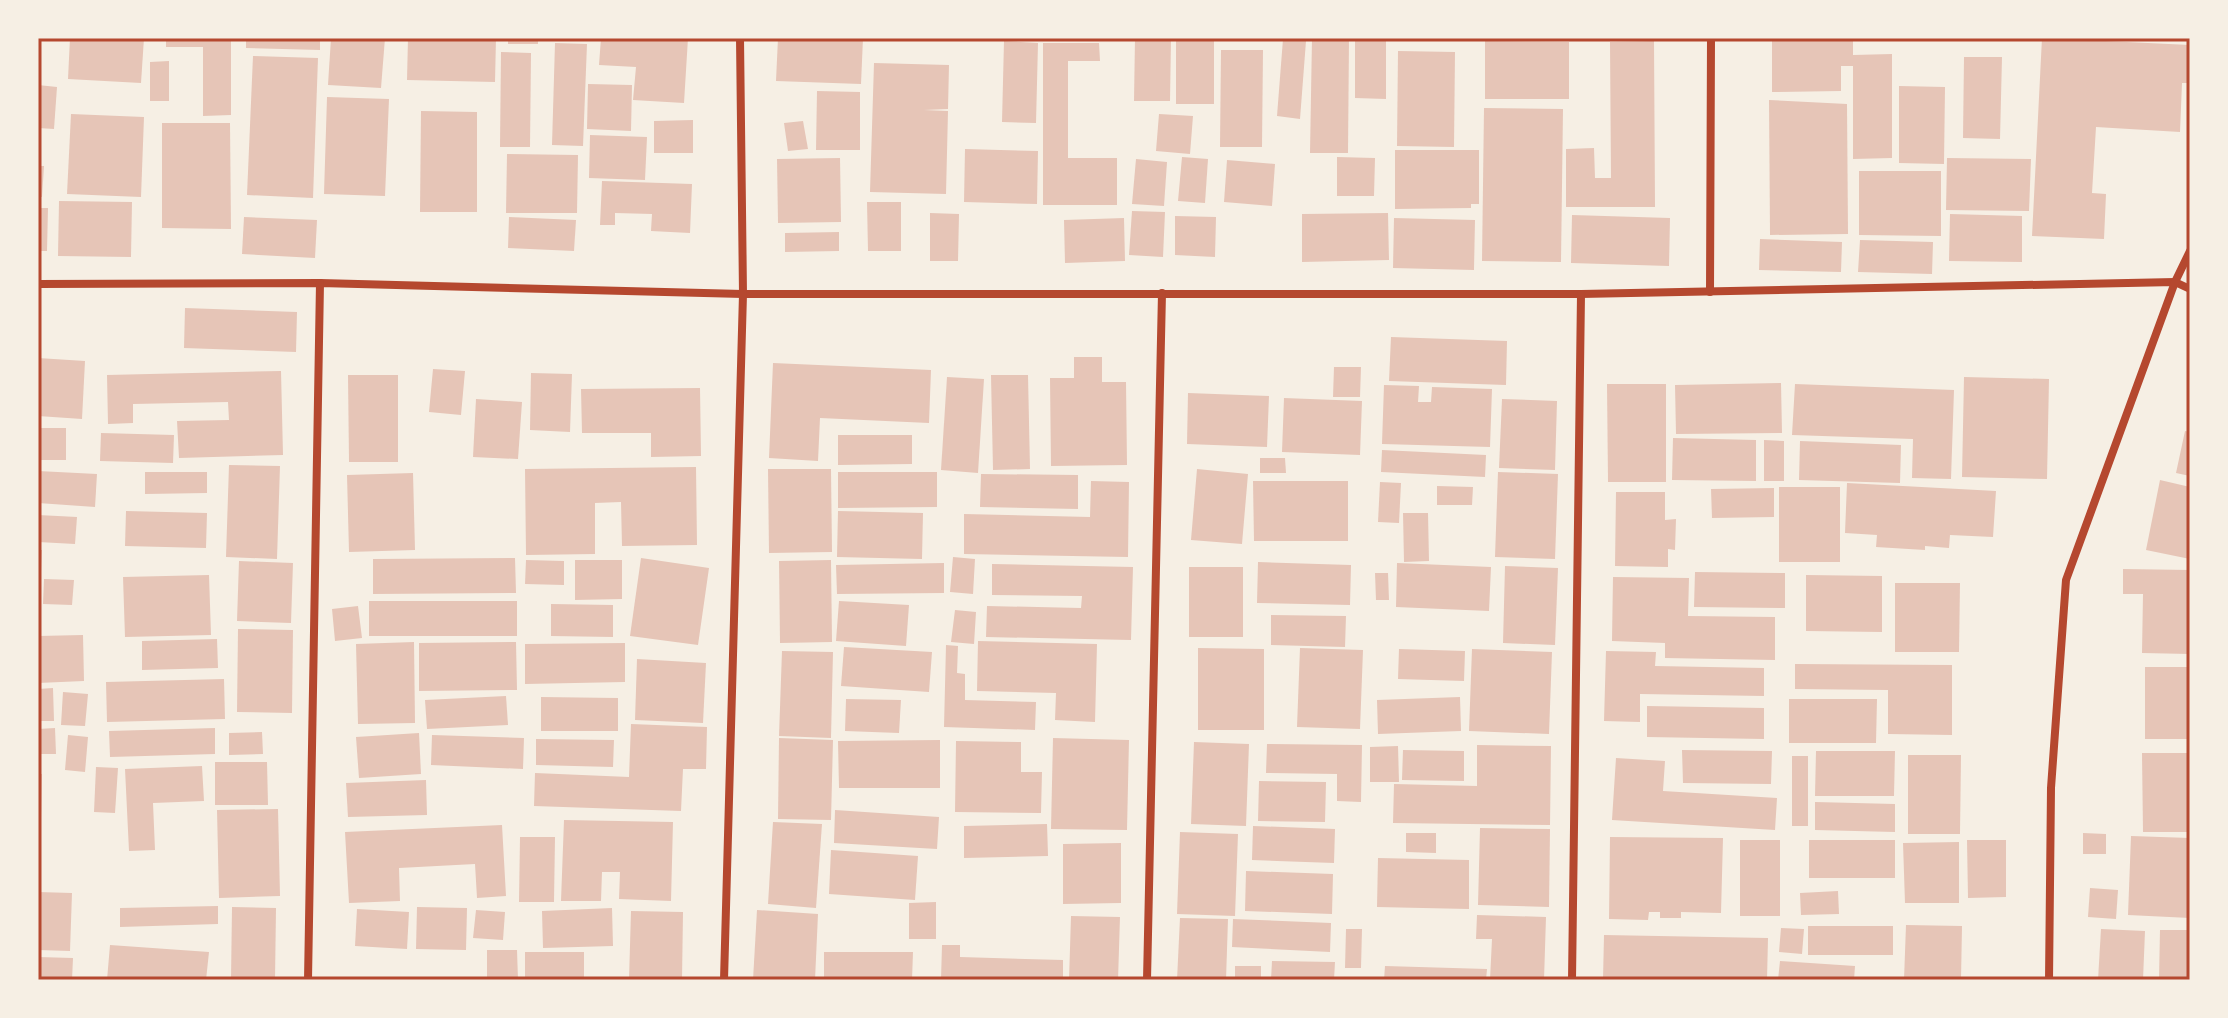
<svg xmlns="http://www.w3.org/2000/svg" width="2228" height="1018" font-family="Commissioner,sans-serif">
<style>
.building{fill:#e6c5b7}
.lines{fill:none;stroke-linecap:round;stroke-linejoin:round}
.minor{stroke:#b5482f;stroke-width:8}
.neatline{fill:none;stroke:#b5482f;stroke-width:3}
</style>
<rect width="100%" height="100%" fill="#f6efe4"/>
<g class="building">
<polygon points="70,38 144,38 141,83 68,79"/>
<polygon points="166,38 231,38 231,115 203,116 203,47 166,47"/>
<polygon points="246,38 320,38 320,50 246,48"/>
<polygon points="331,38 385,38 381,88 328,85"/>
<polygon points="408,38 496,38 495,82 407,80"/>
<rect x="508" y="38" width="30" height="6"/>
<polygon points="601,38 688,38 684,103 633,100 636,67 599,65"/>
<polygon points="778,38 863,38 861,84 776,81"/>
<polygon points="1135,38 1171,38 1170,101 1134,101"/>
<rect x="1176" y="38" width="38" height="66"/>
<polygon points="1312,38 1349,38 1348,153 1310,153"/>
<polygon points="1355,38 1386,38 1386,99 1355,98"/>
<polygon points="2042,38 2190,45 2190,83 2182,83 2180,132 2096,127 2092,193 2106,194 2104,239 2032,236"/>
<polygon points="1283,39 1306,41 1300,119 1277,116"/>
<polygon points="1772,39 1853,39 1853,55 1892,54 1892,158 1853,159 1853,66 1841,66 1841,91 1772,92"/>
<polygon points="1004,41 1038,43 1036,123 1002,122"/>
<polygon points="1485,41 1569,42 1569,99 1485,99"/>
<polygon points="1654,41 1655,207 1566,207 1566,149 1594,148 1595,178 1611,178 1610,42"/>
<polygon points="555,43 587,44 583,146 552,145"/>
<polygon points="1043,43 1099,43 1100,61 1068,61 1068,158 1117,158 1117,205 1043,205"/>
<polygon points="1221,50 1263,50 1262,147 1220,147"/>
<polygon points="1398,51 1455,52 1454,147 1397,146"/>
<polygon points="501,52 531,53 530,147 500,147"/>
<polygon points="253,56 318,58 313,198 247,195"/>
<polygon points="1964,57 2002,57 2000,139 1963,138"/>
<polygon points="169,61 169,101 150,101 150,62"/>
<polygon points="874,63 949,65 948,109 924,110 948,111 946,194 870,192"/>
<polygon points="588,84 632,85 631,131 587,129"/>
<polygon points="38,85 57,87 54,129 38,128"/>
<polygon points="1899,86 1945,87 1944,164 1899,163"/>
<polygon points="817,91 860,92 860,150 816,150"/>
<polygon points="327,97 389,99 385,196 324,194"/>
<polygon points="1769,100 1847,104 1848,234 1770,235"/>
<polygon points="1484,108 1563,109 1561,262 1482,261"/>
<polygon points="421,111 477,112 477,212 420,212"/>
<polygon points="71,114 144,117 141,197 67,194"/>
<polygon points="1159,114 1193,116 1190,154 1156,151"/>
<polygon points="693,120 693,153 654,153 654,121"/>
<polygon points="803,121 808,149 788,151 784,123"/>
<polygon points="162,123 230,123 231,229 162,228"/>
<polygon points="590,135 647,137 645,180 589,178"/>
<polygon points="965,149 1038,151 1037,204 964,202"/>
<polygon points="1395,150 1479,150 1479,204 1471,204 1471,208 1395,209"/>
<polygon points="507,154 578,155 577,213 506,213"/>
<polygon points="1182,157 1208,159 1205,203 1178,201"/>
<polygon points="1337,157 1375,158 1374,196 1337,196"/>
<polygon points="840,158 841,222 778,223 777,159"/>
<polygon points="1947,158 2031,159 2029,211 1946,210"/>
<polygon points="1136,159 1167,162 1164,206 1132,204"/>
<polygon points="1227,160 1275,164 1272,206 1224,202"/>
<polygon points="38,166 44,166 42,197 38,197"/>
<polygon points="1859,171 1941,171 1941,236 1859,235"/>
<polygon points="602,181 692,184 690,233 651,231 652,214 615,213 615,225 600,225"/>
<polygon points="59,201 132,202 131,257 58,256"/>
<polygon points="867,202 901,202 901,251 868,251"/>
<polygon points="38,208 48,208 47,251 38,251"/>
<polygon points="1132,211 1165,212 1163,257 1129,255"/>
<polygon points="930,213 959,214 958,261 930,261"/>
<polygon points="1388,213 1389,260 1302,262 1302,214"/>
<polygon points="1950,214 2022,216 2022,262 1949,261"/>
<polygon points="1572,215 1670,218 1669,266 1571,263"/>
<polygon points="1175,216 1216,217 1215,257 1175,255"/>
<polygon points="244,217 317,220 315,258 242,254"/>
<polygon points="509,217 576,220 574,251 508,248"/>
<polygon points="1124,218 1125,261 1065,263 1064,220"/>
<polygon points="1394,218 1475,220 1474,270 1393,268"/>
<polygon points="839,232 839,251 785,252 785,233"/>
<polygon points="1760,239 1842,242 1841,272 1759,270"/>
<polygon points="1860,240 1933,242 1932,274 1858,272"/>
<polygon points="185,308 297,312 296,352 184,348"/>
<polygon points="1391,337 1507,341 1506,385 1389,381"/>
<polygon points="1074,357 1102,357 1102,382 1126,382 1127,465 1051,466 1050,378 1074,378"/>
<polygon points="38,358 85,361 82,419 38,416"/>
<polygon points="773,363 931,370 929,423 820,418 818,461 769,458"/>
<polygon points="1334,367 1361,367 1360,397 1333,397"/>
<polygon points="433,369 465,371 461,415 429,412"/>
<polygon points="281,371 283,455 179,458 177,421 229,420 228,402 133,404 133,423 108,424 107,375"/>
<polygon points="531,373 572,374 570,432 530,430"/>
<polygon points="348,375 398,375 398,462 349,462"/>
<polygon points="991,375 1028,375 1030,469 993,470"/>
<polygon points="947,377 984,379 978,473 941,470"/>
<polygon points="1964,377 2049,379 2047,479 1962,477"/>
<polygon points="1781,383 1782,433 1676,434 1675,385"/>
<polygon points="1607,384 1666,384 1666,482 1608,482"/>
<polygon points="1795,384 1954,390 1951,479 1912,478 1913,439 1792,435"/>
<polygon points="1384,385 1419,386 1418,402 1431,402 1432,387 1492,389 1490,447 1382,444"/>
<polygon points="700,388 701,456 651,457 651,433 582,433 581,389"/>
<polygon points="1188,393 1269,396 1267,447 1187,444"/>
<polygon points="1284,398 1362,401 1360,455 1282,452"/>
<polygon points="476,399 522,402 518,459 473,457"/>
<polygon points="1502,399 1557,401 1555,470 1499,468"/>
<rect x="38" y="428" width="28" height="32"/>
<polygon points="2185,431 2190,432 2190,476 2176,473"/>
<polygon points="101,433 174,435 173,463 100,461"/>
<polygon points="838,435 912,435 912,464 838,465"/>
<polygon points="1673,438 1756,440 1756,481 1672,480"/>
<polygon points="1764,440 1784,441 1784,481 1764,481"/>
<polygon points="1800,441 1901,445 1900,483 1799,480"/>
<polygon points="1382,450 1486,455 1485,477 1381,472"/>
<polygon points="1260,458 1285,458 1286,473 1260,473"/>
<polygon points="229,465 280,466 277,559 226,557"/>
<polygon points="696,467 697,545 622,546 621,502 595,503 595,554 526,555 525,469"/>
<polygon points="768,469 831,469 832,552 769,553"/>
<polygon points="1197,469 1248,474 1242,544 1191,540"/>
<polygon points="38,471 97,474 95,507 38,503"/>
<polygon points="145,472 207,472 207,493 145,494"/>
<polygon points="838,472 937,472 937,507 838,508"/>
<polygon points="1498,472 1558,474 1555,559 1495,557"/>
<polygon points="413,473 415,550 349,552 347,475"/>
<polygon points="981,474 1078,475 1078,509 980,507"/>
<polygon points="2160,480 2190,487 2190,559 2146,550"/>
<polygon points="1091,481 1129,482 1128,557 964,554 964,514 1090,517"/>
<polygon points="1253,481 1348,481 1348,541 1254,541"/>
<polygon points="1380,482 1401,483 1399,523 1378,522"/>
<polygon points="1847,483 1996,491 1993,537 1950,535 1949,548 1925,546 1925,550 1876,547 1877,535 1845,533"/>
<polygon points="1437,486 1473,487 1472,505 1437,505"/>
<rect x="1779" y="487" width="61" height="75"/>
<polygon points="1774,488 1774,517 1712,518 1711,489"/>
<polygon points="1616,492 1665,492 1665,520 1676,519 1675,550 1668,549 1668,567 1615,566"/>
<polygon points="126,511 207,513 206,548 125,546"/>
<polygon points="838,511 923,513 922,559 837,557"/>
<polygon points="1403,513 1428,513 1429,561 1404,562"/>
<polygon points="38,515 77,517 75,544 38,542"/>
<polygon points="38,550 42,550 41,571 38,571"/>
<polygon points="953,557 975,559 973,594 950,592"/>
<polygon points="515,558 516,593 373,594 373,559"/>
<polygon points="641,558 709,568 698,645 630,636"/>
<polygon points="526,560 564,561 564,585 525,584"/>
<polygon points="575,560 622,560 622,599 575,600"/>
<polygon points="831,560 832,642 780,643 779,561"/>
<polygon points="239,561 293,563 291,623 237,621"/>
<polygon points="1258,562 1351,565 1350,605 1257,603"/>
<polygon points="944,563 944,593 837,594 836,565"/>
<polygon points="1397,563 1491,567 1489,611 1396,607"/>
<polygon points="992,564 1133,567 1131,640 986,637 987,606 1081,608 1082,596 992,595"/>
<polygon points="1505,566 1558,568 1555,645 1503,643"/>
<rect x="1189" y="567" width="54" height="70"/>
<polygon points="2123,569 2190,570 2190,591 2187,591 2190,654 2142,653 2143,594 2123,594"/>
<polygon points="1695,572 1785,573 1785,608 1694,607"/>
<polygon points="1375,573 1388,573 1389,600 1376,600"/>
<polygon points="209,575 211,635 125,637 123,577"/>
<polygon points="1806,575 1882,576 1882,632 1806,631"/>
<polygon points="1613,577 1689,578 1688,616 1775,617 1775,660 1665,658 1665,643 1612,641"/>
<polygon points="44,579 74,580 72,605 43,604"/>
<polygon points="1895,583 1960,583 1959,652 1895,652"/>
<rect x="369" y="601" width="148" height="35"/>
<polygon points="839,601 909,605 906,646 836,641"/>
<polygon points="551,604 613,605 613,637 551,636"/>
<polygon points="358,606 362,638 335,641 332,609"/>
<polygon points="955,610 976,612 974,644 951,642"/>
<polygon points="1271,615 1346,616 1345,647 1271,645"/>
<polygon points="238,629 293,630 292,713 237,712"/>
<polygon points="83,635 84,681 38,683 38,636"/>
<polygon points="217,639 218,668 142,670 142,641"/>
<polygon points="978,641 1097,644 1095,722 1055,720 1056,693 977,691"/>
<polygon points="414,642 415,723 358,724 356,644"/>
<polygon points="516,642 517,690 419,691 419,643"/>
<polygon points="625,643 625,682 525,684 525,644"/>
<polygon points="946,645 958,646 957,673 965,674 965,700 1036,702 1035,730 944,727"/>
<polygon points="844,647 932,652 929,692 841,686"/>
<polygon points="1198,648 1264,649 1264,730 1198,730"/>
<polygon points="1300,648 1363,650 1360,729 1297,727"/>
<polygon points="1399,649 1465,651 1464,681 1398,679"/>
<polygon points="1472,649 1552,652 1549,734 1469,731"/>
<polygon points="782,651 833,652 831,738 779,736"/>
<polygon points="1606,651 1656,652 1655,666 1764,668 1764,696 1640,694 1640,722 1604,721"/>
<polygon points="637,659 706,663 703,723 635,720"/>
<polygon points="1795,664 1952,665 1952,735 1888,734 1888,690 1795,689"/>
<rect x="2145" y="667" width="45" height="72"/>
<polygon points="224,679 225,719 107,722 106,682"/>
<polygon points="53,688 54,721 38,721 38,689"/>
<polygon points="63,692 88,694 85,726 61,725"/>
<polygon points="506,696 508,725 427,729 425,700"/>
<polygon points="541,697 618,698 618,731 541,731"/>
<polygon points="1460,697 1461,731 1378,734 1377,700"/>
<polygon points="846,699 901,700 899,733 845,731"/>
<polygon points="1789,699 1877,699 1876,743 1789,743"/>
<polygon points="1647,706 1764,708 1764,739 1647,737"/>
<polygon points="631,724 707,727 706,769 683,769 681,811 534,806 535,773 629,777"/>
<polygon points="55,728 56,754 38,754 38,729"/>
<polygon points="215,728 215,754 110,757 109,731"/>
<polygon points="262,732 263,754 229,755 229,733"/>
<polygon points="419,733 421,774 359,778 356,737"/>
<polygon points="68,735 88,737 85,772 65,770"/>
<polygon points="432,735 524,738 523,769 431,765"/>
<polygon points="779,738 833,740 831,820 778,819"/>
<polygon points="1053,738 1129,740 1127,830 1051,829"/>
<polygon points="536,739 614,740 613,767 536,765"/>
<polygon points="940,740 940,788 839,788 838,741"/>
<polygon points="956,741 1021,742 1021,772 1042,772 1041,813 955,812"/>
<polygon points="1194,742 1249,744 1246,826 1191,824"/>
<polygon points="1267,744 1362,745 1361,802 1337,801 1337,774 1266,773"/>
<polygon points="1477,745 1551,746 1550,825 1393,823 1394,784 1477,786"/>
<polygon points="1398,746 1399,782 1370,782 1370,747"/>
<polygon points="1403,750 1464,751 1464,781 1402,780"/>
<polygon points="1682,750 1772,751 1771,784 1683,783"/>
<polygon points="1816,751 1895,751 1894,796 1815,796"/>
<polygon points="2142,753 2190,753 2190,832 2143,832"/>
<polygon points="1908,755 1961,755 1960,834 1908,834"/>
<rect x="1792" y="756" width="16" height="70"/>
<polygon points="1616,758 1665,761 1663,791 1777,798 1775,830 1612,820"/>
<polygon points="215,762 267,762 268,805 215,805"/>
<polygon points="202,766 204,801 153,803 155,850 129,851 125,769"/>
<polygon points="96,767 118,768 115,813 94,812"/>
<polygon points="38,774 42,774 41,818 38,818"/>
<polygon points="426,780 427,815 348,817 346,783"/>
<polygon points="1259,781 1326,782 1325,822 1258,821"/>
<polygon points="1815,802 1895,804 1895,832 1815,830"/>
<polygon points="278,809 280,896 219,898 217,810"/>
<polygon points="835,810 939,817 937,849 834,843"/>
<polygon points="564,820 673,822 671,901 619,899 620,872 602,872 601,901 561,901"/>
<polygon points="773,822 822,824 816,908 768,904"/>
<polygon points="1047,824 1048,856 964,858 964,826"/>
<polygon points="502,825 506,896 477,898 475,864 399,868 400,901 349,903 345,832"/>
<polygon points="1253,826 1335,829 1334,863 1252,860"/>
<polygon points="1480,828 1550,829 1549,907 1478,905"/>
<polygon points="1180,832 1238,834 1235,916 1177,914"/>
<polygon points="1406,833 1436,833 1436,853 1406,852"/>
<polygon points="2083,833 2106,834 2106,854 2083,854"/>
<polygon points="2131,836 2190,838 2190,918 2128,915"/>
<polygon points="520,837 555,837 554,902 519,902"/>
<polygon points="1610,837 1723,838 1721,913 1681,912 1681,918 1660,918 1660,912 1649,912 1648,920 1609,919"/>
<rect x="1740" y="840" width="40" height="76"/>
<rect x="1809" y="840" width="86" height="38"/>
<polygon points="1967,840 2006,840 2006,897 1968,898"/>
<polygon points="1959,842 1959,903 1905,903 1903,843"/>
<polygon points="1121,843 1121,903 1063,904 1063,844"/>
<polygon points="831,850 918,856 915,900 829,894"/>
<polygon points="1378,858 1469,860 1469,909 1377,907"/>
<polygon points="1246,871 1333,874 1332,914 1245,911"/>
<polygon points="2090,888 2118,890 2116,919 2088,917"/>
<polygon points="1838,891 1839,914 1801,915 1800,893"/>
<polygon points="38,892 72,893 70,951 38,950"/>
<polygon points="936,902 936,939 909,939 909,903"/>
<polygon points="218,906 218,924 120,927 120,908"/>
<polygon points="232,907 276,908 275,980 231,980"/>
<polygon points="417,907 467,908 466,950 416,949"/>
<polygon points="612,908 613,946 543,948 542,911"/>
<polygon points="357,909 409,912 407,949 355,946"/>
<polygon points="476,910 505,912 503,940 473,938"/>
<polygon points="757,910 818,914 815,980 753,980"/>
<polygon points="631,911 683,912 682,980 629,980"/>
<polygon points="1477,915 1546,917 1544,980 1490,980 1492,939 1476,939"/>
<polygon points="1071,916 1120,917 1118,980 1069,980"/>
<polygon points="1180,918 1228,919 1226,980 1177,980"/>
<polygon points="1233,919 1331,923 1330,952 1232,947"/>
<polygon points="1906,925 1962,926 1961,980 1904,980"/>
<rect x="1808" y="926" width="85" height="29"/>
<polygon points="1781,928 1804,929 1802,954 1779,952"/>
<polygon points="1346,929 1362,929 1361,968 1345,968"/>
<polygon points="2101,929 2145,931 2143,980 2098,980"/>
<polygon points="2160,930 2190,930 2190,980 2159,980"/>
<polygon points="1604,935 1768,938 1767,980 1603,980"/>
<polygon points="110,945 209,952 206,980 107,980"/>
<polygon points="942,945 960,945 960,957 1063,960 1063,980 941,980"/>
<polygon points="487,950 517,950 518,980 487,980"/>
<rect x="525" y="952" width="59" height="28"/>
<polygon points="824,952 913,952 912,980 824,980"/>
<polygon points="38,957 73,958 72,980 38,980"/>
<polygon points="1272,961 1335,962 1334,980 1271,980"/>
<polygon points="1780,961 1855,966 1854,980 1778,980"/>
<rect x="1235" y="966" width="26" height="14"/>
<polygon points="1385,966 1487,969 1486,980 1384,980"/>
</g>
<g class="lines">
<g class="minor">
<polyline points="38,284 320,283 743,294 1581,294 2175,282 2190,289"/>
<polyline points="1710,292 1711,38"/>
<polyline points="308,980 320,283"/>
<polyline points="724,980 743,294 740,38"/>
<polyline points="1147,980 1162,293"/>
<polyline points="1572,980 1581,294"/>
<polyline points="2049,980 2051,788 2066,580 2175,282 2190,251"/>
</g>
</g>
<rect width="2228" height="1018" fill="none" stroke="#f6efe4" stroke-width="80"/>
<rect x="40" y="40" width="2148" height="938" class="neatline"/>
</svg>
